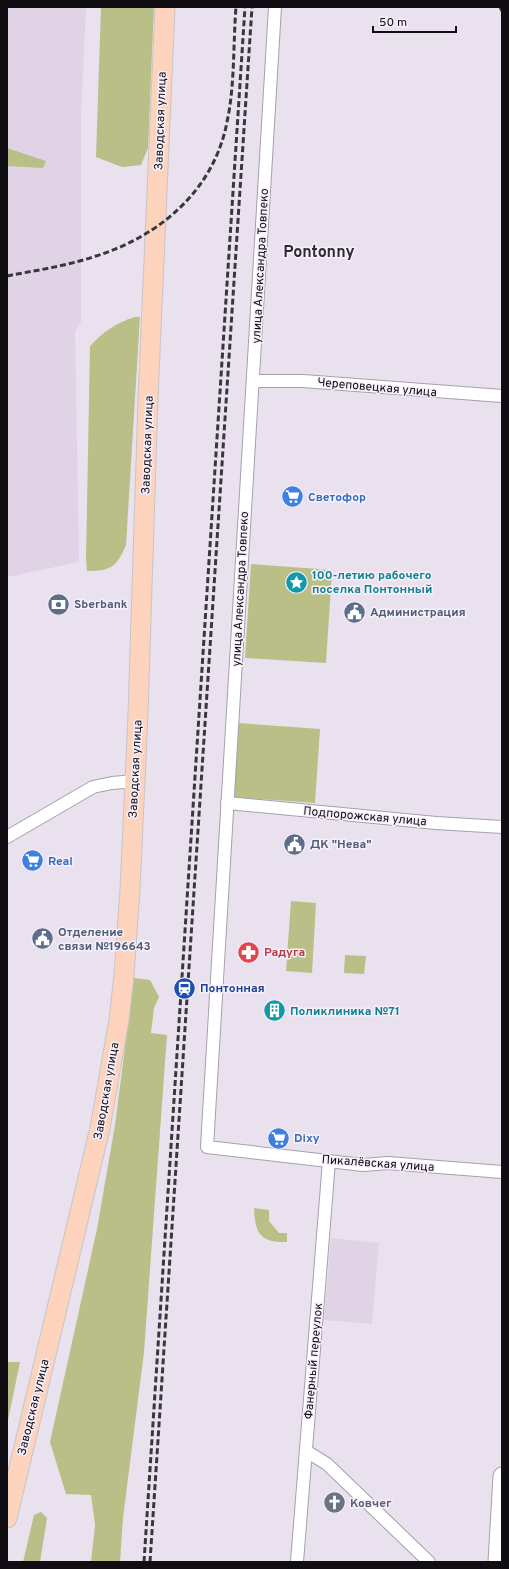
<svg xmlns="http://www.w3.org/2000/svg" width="509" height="1569" font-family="Overpass,sans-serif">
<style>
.built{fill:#dfd3e5}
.green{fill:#babe87}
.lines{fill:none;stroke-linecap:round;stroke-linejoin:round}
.street-casing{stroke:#a7a0ab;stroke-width:14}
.secondary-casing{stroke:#a7a0ab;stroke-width:19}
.primary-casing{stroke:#c6c5c6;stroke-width:21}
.street{stroke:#fff;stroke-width:12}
.secondary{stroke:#fff;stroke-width:17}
.primary{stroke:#fdd3bd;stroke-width:19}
.rail{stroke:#3a373c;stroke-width:3;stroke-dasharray:6 3;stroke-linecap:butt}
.labels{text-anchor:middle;stroke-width:3;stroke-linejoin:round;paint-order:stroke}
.street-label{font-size:12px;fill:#100e12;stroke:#f7effb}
.shop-label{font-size:12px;font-weight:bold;fill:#366cbe;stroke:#f7effb;text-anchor:start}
.culture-label{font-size:12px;font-weight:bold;fill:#0d838f;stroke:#f7effb;text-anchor:start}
.service-label{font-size:12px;font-weight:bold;fill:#4e5e75;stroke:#f7effb;text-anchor:start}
.health-label{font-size:12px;font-weight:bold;fill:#be3a42;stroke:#f7effb;text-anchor:start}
.transit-label{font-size:12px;font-weight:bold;fill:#164399;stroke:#f7effb;text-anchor:start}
.worship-label{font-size:12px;font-weight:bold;fill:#5b616d;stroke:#f7effb;text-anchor:start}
.district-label{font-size:16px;font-weight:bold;fill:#2f2a32;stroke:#f7effb}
</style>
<rect width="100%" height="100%" fill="#e9e2ee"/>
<g class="built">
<polygon points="7,7 86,7 81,115 81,322 75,331 79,562 7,577"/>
<polygon points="331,1238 379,1243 372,1324 324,1320"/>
</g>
<g class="green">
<polygon points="101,7 154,7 148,148 141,165 122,167 96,157"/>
<polygon points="7,148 46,161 43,168 7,166"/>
<path d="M135,317H140L126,545C117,566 112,571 87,571L86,559L90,346C104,331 116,323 135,317Z"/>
<polygon points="251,564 332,570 326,663 245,658"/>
<polygon points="238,723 320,729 315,803 233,797"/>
<polygon points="291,901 316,903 312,973 286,971"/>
<polygon points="345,955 366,956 364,974 344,973"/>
<polygon points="134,978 150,980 159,997 154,1008 151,1033 167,1035 144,1352 123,1518 120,1562 91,1562 95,1525 91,1495 66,1494 50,1442 97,1229 115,1125"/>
<path d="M254,1208L269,1210V1221L279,1233H287V1242C260,1243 255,1233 254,1208Z"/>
<polygon points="7,1362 20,1362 7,1425"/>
<polygon points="41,1512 47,1518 40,1562 23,1562 34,1515"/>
</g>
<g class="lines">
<defs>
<g id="street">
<polyline points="275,7 207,1147 363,1165 388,1163 502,1172"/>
<polyline points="253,381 303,381 502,396"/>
<polyline points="227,803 436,823 502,827"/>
<polyline points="7,837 93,787 112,783 135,781"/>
<polyline points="306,1451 327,1464 429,1562"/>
<polyline points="297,1562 329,1161"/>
</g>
<polyline id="secondary" points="497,1562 502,1476"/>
<polyline id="primary" points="7,1518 100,1128 119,1020 124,975 130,890 138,714 148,399 165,7"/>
</defs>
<use href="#street" class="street-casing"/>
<use href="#secondary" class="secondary-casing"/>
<use href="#primary" class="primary-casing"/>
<use href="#street" class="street"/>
<use href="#secondary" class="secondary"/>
<use href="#primary" class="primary"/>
<g class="rail">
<polyline points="500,7 502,11"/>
<path d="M7,276C37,270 67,266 96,256C160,236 214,190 227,122C235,85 233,45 236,7"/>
<polyline points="144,1562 245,7"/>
<polyline points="150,1562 252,7"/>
</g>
</g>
<defs>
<symbol id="supermarket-disc" viewBox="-11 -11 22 22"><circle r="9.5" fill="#3f7fe0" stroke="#f7effb"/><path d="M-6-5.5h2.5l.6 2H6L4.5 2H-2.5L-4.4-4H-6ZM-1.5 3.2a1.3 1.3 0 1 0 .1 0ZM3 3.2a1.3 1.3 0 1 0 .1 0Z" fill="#fff"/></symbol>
<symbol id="sight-disc" viewBox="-11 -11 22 22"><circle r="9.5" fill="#0f9aa8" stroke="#f7effb"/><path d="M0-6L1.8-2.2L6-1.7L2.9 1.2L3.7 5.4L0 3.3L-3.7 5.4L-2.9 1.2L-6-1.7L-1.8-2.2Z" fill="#fff"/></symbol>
<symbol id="bank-disc" viewBox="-11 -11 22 22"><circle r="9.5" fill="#5c6f8a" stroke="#f7effb"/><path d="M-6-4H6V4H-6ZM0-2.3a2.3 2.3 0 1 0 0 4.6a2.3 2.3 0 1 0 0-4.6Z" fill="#fff"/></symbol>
<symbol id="civic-disc" viewBox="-11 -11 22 22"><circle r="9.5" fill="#5c6f8a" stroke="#f7effb"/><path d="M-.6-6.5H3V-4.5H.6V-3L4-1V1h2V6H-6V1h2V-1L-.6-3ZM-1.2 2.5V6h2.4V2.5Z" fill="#fff"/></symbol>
<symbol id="pharmacy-disc" viewBox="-11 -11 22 22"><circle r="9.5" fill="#e0444e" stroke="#f7effb"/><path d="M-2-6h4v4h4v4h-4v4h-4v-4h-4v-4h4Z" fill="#fff"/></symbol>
<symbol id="station-disc" viewBox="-11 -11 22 22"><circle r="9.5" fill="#1a4fb4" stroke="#f7effb"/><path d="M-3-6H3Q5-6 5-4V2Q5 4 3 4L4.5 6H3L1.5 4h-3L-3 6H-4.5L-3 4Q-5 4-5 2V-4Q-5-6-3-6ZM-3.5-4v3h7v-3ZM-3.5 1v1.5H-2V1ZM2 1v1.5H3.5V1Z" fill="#fff"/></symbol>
<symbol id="building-disc" viewBox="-11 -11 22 22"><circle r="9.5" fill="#0f9aa8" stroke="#f7effb"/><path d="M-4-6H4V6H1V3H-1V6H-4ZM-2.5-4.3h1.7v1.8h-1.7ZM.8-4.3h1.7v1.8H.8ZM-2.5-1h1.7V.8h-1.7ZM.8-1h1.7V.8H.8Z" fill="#fff"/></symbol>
<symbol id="church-disc" viewBox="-11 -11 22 22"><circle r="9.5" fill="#6b7280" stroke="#f7effb"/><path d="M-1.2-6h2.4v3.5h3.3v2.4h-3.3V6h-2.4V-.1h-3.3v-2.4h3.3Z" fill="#fff"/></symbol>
</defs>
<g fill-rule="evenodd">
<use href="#supermarket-disc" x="280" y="484" width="25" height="25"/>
<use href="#sight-disc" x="284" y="570" width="25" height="25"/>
<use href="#bank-disc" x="46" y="592" width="25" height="25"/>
<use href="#civic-disc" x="342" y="600" width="25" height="25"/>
<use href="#civic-disc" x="282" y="832" width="25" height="25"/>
<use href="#supermarket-disc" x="20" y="848" width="25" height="25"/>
<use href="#civic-disc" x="30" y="926" width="25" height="25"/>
<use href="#pharmacy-disc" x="236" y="940" width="25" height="25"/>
<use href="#station-disc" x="172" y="976" width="25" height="25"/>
<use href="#building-disc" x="262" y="998" width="25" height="25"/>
<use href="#supermarket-disc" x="266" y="1126" width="25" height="25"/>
<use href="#church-disc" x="322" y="1490" width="25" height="25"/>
</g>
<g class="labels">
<g class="street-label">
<text transform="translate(160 121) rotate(-88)" y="4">Заводская улица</text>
<text transform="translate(260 266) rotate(-87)" y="4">улица Александра Товпеко</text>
<text transform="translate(377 387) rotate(5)" y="4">Череповецкая улица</text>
<text transform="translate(147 445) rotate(-88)" y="4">Заводская улица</text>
<text transform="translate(240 589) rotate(-87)" y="4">улица Александра Товпеко</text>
<text transform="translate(135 769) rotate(-87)" y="4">Заводская улица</text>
<text transform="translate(365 816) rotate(5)" y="4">Подпорожская улица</text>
<text transform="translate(106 1091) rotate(-80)" y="4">Заводская улица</text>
<text transform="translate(378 1163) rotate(4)" y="4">Пикалёвская улица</text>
<text transform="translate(313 1361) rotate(-85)" y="4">Фанерный переулок</text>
<text transform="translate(33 1407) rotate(-76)" y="4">Заводская улица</text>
</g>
<g class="shop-label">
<text x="308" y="501">Светофор</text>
<text x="48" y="865">Real</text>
<text x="294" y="1142">Dixy</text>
</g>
<g class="culture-label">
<text x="312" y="579">100-летию рабочего<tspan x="312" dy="14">поселка Понтонный</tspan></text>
<text x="290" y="1015">Поликлиника №71</text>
</g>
<g class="service-label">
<text x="74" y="608">Sberbank</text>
<text x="370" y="616">Администрация</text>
<text x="310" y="848">ДК "Нева"</text>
<text x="58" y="936">Отделение<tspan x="58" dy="14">связи №196643</tspan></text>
</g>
<g class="health-label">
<text x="264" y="956">Радуга</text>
</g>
<g class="transit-label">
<text x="200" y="992">Понтонная</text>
</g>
<g class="worship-label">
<text x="350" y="1507">Ковчег</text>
</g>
<g class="district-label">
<text x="319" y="257">Pontonny</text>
</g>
</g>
<rect width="509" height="1569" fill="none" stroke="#100e12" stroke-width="16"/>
<path d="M373 26v6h83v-6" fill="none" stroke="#100e12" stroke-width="2"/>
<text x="379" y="26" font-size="12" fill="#100e12" stroke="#f7effb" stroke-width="3" paint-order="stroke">50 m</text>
</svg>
